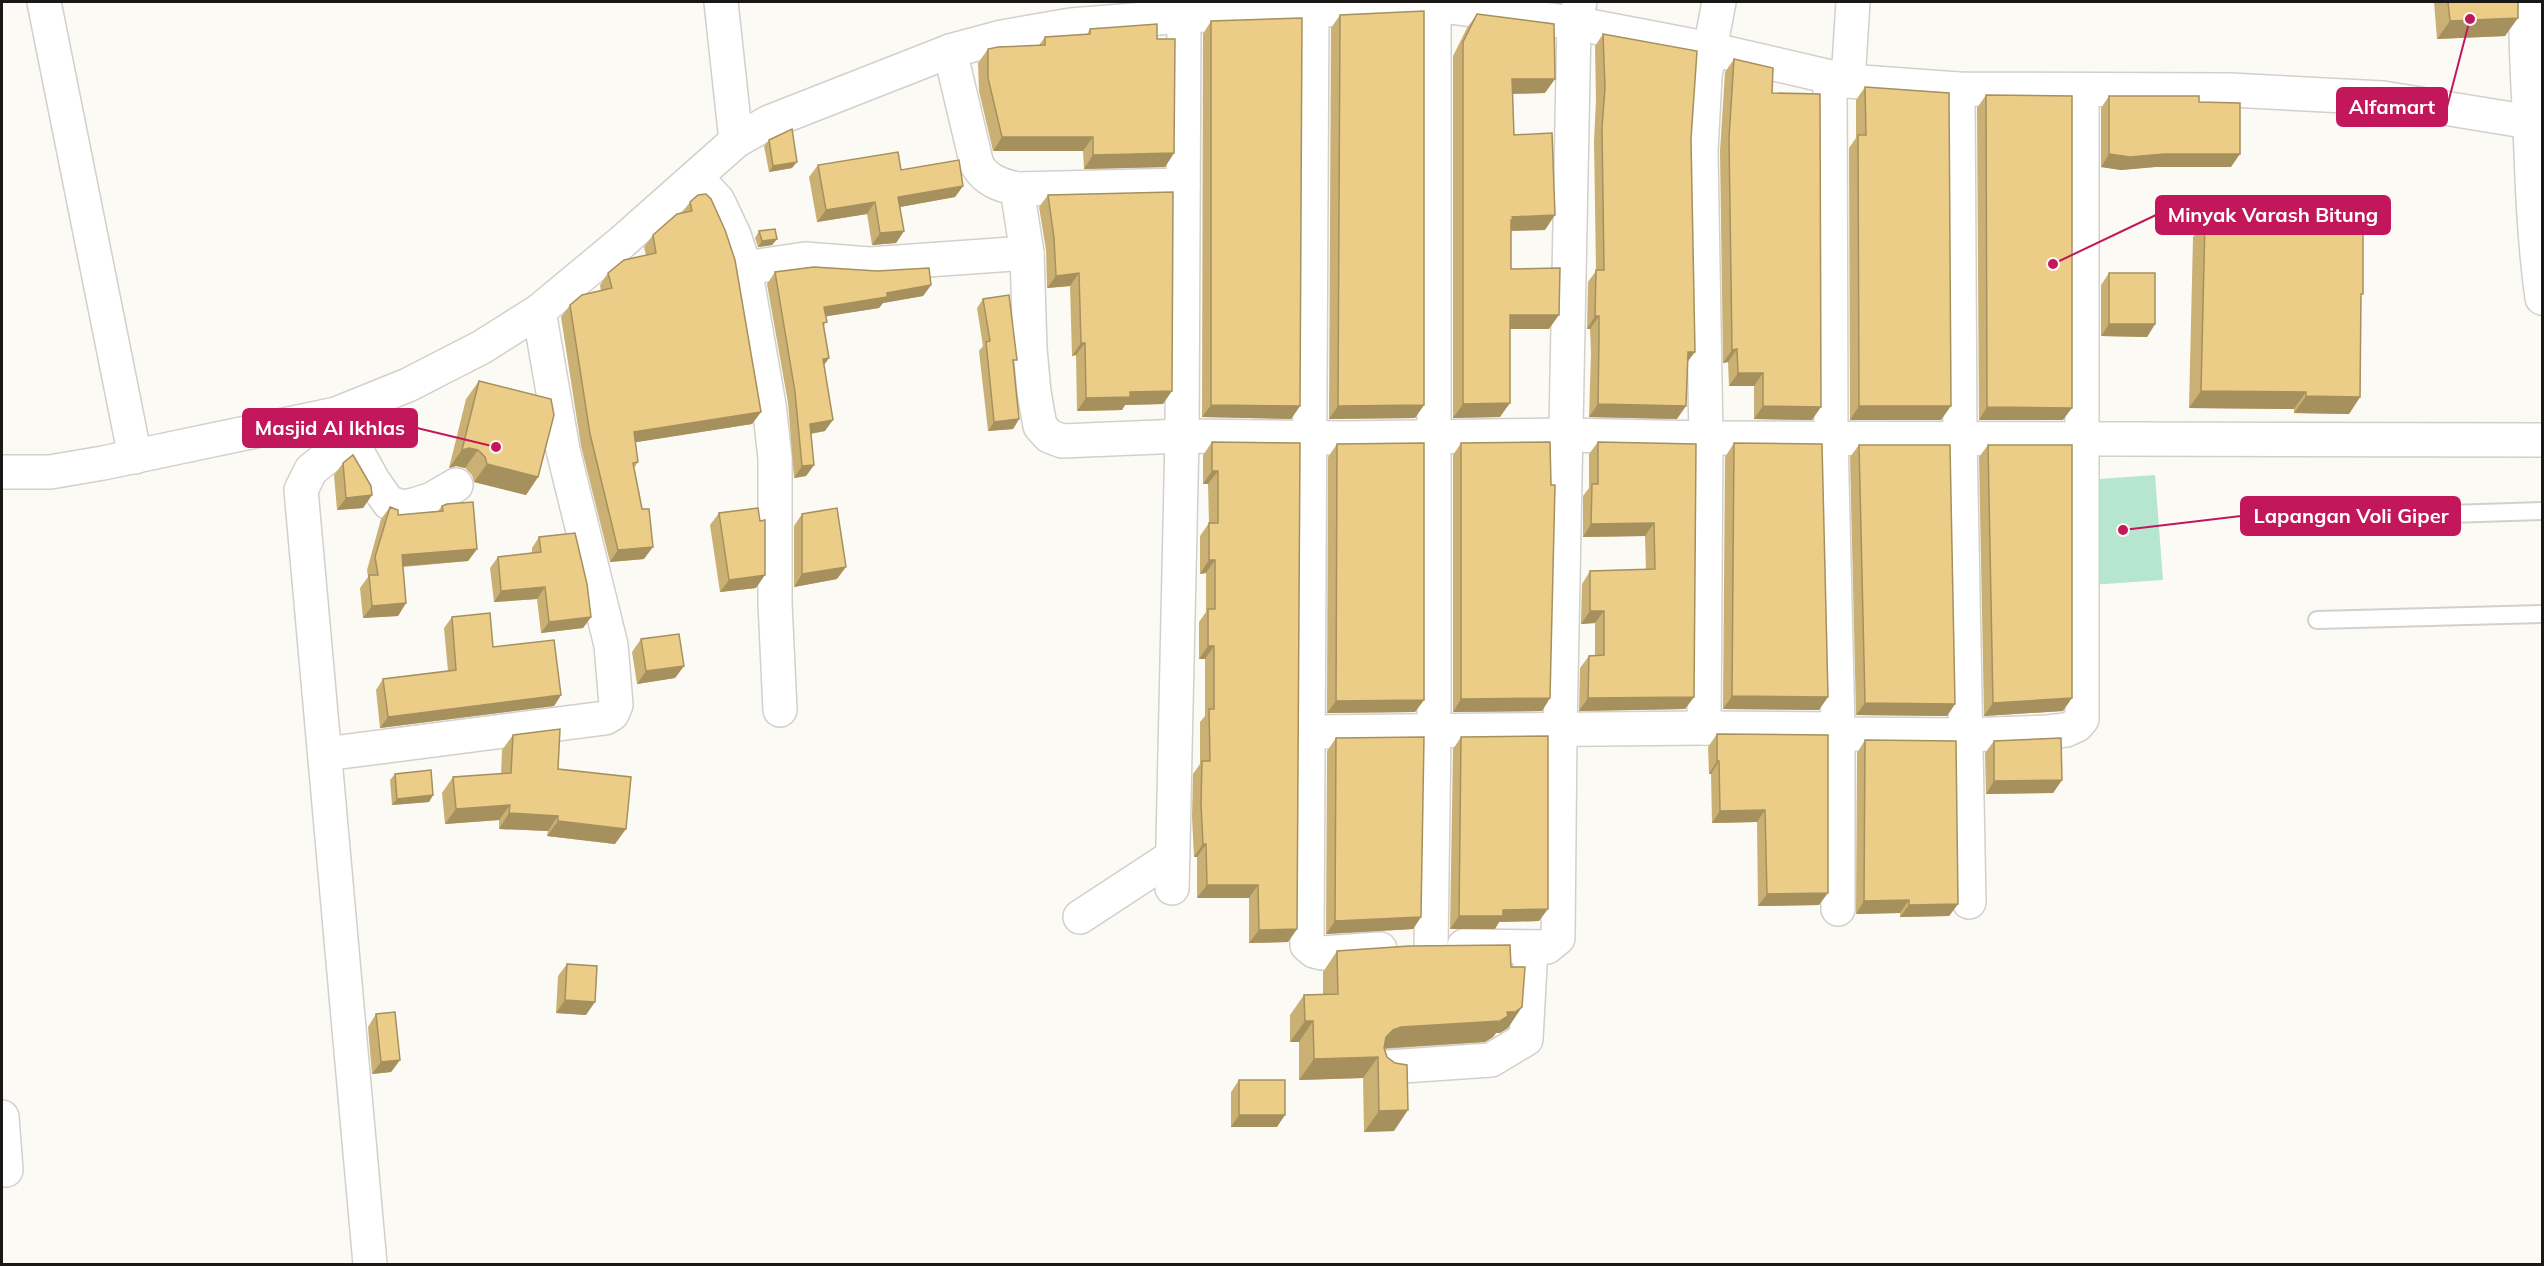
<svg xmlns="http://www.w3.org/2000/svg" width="2544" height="1266" font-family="Mulish,sans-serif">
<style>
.green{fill:#b6e6cf}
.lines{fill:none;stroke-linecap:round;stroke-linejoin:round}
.lane-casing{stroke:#d2d0cb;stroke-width:20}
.street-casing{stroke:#d2d0cb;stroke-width:36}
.secondary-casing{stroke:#d2d0cb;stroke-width:36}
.lane{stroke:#fff;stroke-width:16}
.street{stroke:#fff;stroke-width:33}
.secondary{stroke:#fff;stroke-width:33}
.wall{fill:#cbb074}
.shaded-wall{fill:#a5905e}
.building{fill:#eccd87;stroke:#a5905e;stroke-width:1.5}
.leader{fill:none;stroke:#c2185b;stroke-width:2}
.callout-dot{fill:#c2185b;stroke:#fcfaf5;stroke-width:2}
.callout{fill:#c2185b;stroke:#c2185b;stroke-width:2}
.callout-label{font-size:20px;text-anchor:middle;font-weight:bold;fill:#fff}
</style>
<rect width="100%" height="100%" fill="#fcfaf5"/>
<polygon class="green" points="2155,475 2163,580 2090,585 2085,480"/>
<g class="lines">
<defs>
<g id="lane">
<polyline points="2358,517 2542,511"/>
<polyline points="2317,620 2542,614"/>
</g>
<g id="street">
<polyline points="44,2 135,457"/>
<polyline points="721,2 736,141"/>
<polyline points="1312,9 1307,945 1314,951 1322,953 1380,949"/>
<path d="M950,51L977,165C987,181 1000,185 1017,189L1027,253L1030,349L1034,392L1040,426L1049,436L1062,441L1182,436L1344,438L1566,435L1706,438L2542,440"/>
<polyline points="1830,77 1831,437 1838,729 1838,909"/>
<polyline points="1848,81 1853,2"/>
<polyline points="1958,89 1960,438 1969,902"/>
<polyline points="696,177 718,201 734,235 745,268 769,405 775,458 775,603 780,710"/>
<polyline points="1017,189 1183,185"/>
<polyline points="745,268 805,259 870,264 1027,253"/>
<polyline points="340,421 374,482 389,503 404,507 417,504 432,499 456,485"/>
<polyline points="351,438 311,470 301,490 370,1264"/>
<polyline points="2,472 50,472 103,463 336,414 408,385 482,347 539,311 622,242 736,141 769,122 950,51 1002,37 1071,25 1184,16 1434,5 1574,23 1710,49 1848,81 1958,89 2230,90 2383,98 2542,124"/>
<polyline points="1704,728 1706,438 1701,151 1705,76 1719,2"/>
<polyline points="1308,732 1704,728 1838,729"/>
<polyline points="1838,734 1965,735 2047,732 2066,730 2077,725 2082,719 2082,91"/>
<polyline points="325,754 605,718 612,714 616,705 611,645 563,450 539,311"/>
<polyline points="1172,888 1182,436 1184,16"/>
<polyline points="1080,917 1173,856"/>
<polyline points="1464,946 1547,947 1558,938 1560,730 1574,23 1580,2"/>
<polyline points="1431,947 1434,732 1434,2"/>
<polyline points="1388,1067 1491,1060 1526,1039 1531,947"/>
<polyline points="2,1117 6,1170 2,1170"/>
</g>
<path id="secondary" d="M2526,2C2525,43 2528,84 2530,125C2532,183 2534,241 2542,298"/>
</defs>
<use href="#lane" class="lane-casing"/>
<use href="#street" class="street-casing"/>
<use href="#secondary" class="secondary-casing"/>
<use href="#lane" class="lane"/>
<use href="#street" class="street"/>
<use href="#secondary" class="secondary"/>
</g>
<g class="wall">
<polygon points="2434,2 2518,2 2505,36 2437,39"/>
<polygon points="1477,14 1545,93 1512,94 1514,135 1545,230 1511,231 1511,269 1549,329 1510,329 1500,417 1453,418 1453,56 1467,28"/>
<polygon points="1340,15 1424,405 1415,418 1329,419 1331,28"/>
<polygon points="1211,21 1300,406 1291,419 1202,417 1203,34"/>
<polygon points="1090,29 1157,39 1174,153 1165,167 1084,169 1083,151 993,151 979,91 978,63 988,49 1039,45 1045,37 1087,34"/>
<polygon points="1603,34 1691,139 1688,361 1677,419 1589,417 1591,353 1590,329 1587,329 1588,282 1596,271 1594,141 1596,100 1595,46"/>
<polygon points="1734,59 1772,93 1812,420 1754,419 1754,386 1729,386 1728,362 1723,363 1720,151 1725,72"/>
<polygon points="1865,87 1941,420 1850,420 1849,148 1856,138 1856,100"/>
<polygon points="1986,95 2063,420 1979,420 1977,108"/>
<polygon points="2109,96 2199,102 2231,167 2155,167 2121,170 2101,167 2101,108"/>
<polygon points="769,140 792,168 769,172 764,146"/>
<polygon points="818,165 901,170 963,186 955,197 900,207 904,231 896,243 872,245 867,214 817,222 809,177"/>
<polygon points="1048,195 1163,404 1125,405 1122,410 1077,411 1076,355 1072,356 1070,286 1047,288 1046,250 1039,207"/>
<polygon points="690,202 761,412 752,424 635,442 638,462 634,468 644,559 610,562 581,446 561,317 570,305 601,291 600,285 608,273 646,255 644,247 653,235 682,213"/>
<polygon points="2205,220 2361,297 2360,397 2349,414 2294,413 2294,409 2189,408 2193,237"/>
<polygon points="759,231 777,239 772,245 758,247 755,238"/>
<polygon points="775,272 931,285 923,296 883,303 879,308 826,316 824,327 829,358 824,365 825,431 811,434 814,465 806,476 794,478 788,403 767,284"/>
<polygon points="2109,273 2155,324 2147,337 2101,336 2101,285"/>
<polygon points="983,299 1014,365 1019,419 1013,429 988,431 979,351 983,346 977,308"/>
<polygon points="479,381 538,477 526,495 474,482 472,475 465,468 456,466 449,468 466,399"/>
<polygon points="1212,442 1300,443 1297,929 1288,942 1249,943 1249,898 1197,898 1197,857 1194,857 1192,817 1193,774 1200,764 1200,722 1205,716 1205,659 1199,659 1199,622 1206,612 1206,573 1200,574 1200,536 1209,523 1208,484 1203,484 1203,455"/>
<polygon points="1598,442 1696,444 1694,697 1685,709 1579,711 1580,668 1589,656 1595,656 1595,623 1581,624 1582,584 1590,571 1646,570 1645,536 1583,537 1583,496 1589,488 1589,454"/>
<polygon points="1461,443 1550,698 1542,711 1453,712 1453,455"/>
<polygon points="1734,443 1819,710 1723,709 1725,457"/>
<polygon points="1337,444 1424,700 1415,712 1327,713 1328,457"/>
<polygon points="1859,445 1955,704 1947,716 1856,715 1850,457"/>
<polygon points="1988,445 2063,711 1984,716 1979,457"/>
<polygon points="343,463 372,495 363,508 337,510 334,475"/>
<polygon points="442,506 477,549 468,561 403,567 406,603 398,616 363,618 360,588 368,577 367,570 381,519 390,507 398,515 438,511"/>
<polygon points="719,513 756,588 720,592 710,525"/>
<polygon points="802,514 837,579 794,587 794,526"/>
<polygon points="539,537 591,617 583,628 541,633 537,599 494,602 490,568 498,557 532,553 532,548"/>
<polygon points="452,617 493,647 561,695 554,706 380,728 376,690 383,679 448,671 444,628"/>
<polygon points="641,639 684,666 675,678 637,684 632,652"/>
<polygon points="1717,734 1828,735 1819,905 1758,906 1757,822 1712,823 1711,774 1709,774 1708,747"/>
<polygon points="513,735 558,769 615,844 547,836 548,831 499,829 499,820 445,824 442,793 453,777 501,774 502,750"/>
<polygon points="1461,737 1539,921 1499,922 1495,929 1450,929 1453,749"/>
<polygon points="1336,738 1421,917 1413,929 1326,934 1327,751"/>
<polygon points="1865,740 1958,904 1949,916 1900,917 1900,913 1856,914 1857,753"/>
<polygon points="1994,741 2062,780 2053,793 1986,794 1985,753"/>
<polygon points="395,774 433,795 429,802 392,805 390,780"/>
<polygon points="1337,951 1508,1028 1500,1033 1496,1033 1493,1037 1485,1042 1384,1049 1394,1131 1364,1132 1363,1078 1299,1080 1299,1042 1290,1042 1290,1015 1304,995 1323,994 1323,972"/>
<polygon points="567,964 586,1015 556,1013 558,976"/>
<polygon points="376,1014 400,1060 391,1072 372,1074 368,1027"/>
<polygon points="1239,1080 1277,1127 1231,1127 1231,1092"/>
</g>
<g class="shaded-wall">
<polygon points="2518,18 2505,36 2437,39 2450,21"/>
<polygon points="1512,79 1555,79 1545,93 1502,94"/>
<polygon points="1002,137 1093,137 1083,151 993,151"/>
<polygon points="1174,153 1165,167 1084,169 1093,155"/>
<polygon points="2109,154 2240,154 2231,167 2155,167 2121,170 2101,167"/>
<polygon points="797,162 792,168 769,172 773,166"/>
<polygon points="963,186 955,197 889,209 898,197"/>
<polygon points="875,202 867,214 817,222 826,210"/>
<polygon points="1555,215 1545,230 1505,231 1512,217"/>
<polygon points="904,231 896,243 872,245 880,233"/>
<polygon points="777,239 772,245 758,247 762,241"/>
<polygon points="1079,273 1070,286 1047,288 1056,276"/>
<polygon points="931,285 923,296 883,303 879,308 816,318 824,307 887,293"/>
<polygon points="1510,315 1559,315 1549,329 1500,329"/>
<polygon points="1595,316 1599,316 1590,329 1587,329"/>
<polygon points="2109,324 2155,324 2147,337 2101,336"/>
<polygon points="1081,343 1085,343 1076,355 1072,356"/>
<polygon points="1737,349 1728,362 1723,363 1732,350"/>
<polygon points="1688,352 1695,352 1686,364"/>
<polygon points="829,358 821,369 823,359"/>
<polygon points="1738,373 1763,373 1754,386 1729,386"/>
<polygon points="1172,391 1163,404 1125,405 1122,410 1077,411 1086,398 1130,392"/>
<polygon points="2201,391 2306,392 2294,409 2189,408"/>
<polygon points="2306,396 2360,397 2349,414 2294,413"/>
<polygon points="1510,403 1500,417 1453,418 1463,404"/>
<polygon points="1598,404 1686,406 1677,419 1589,417"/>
<polygon points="1211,405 1300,406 1291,419 1202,417"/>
<polygon points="1424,405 1415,418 1329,419 1338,406"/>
<polygon points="1763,406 1821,407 1812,420 1754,419"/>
<polygon points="1859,406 1951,406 1941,420 1850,420"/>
<polygon points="1987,407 2072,408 2063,420 1979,420"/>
<polygon points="761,412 752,424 625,444 634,432"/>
<polygon points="1019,419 1013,429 988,431 994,422"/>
<polygon points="833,420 825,431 802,435 810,424"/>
<polygon points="469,448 478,450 465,468 456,466 449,468 462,450"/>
<polygon points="487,464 538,477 526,495 474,482"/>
<polygon points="814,465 806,476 794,478 802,466"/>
<polygon points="1212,471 1218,471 1208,484 1203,484"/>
<polygon points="372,495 363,508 337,510 346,498"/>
<polygon points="1654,523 1645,536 1583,537 1591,524"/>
<polygon points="653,547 644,559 610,562 618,550"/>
<polygon points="477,549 468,561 393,567 402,555"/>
<polygon points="1209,560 1215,560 1206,573 1200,574"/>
<polygon points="846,567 837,579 794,587 802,574"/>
<polygon points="765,575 756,588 720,592 729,580"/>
<polygon points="545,587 537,599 494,602 501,591"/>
<polygon points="406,603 398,616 363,618 372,606"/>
<polygon points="1590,611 1604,611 1595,623 1581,624"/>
<polygon points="591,617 583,628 541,633 549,622"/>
<polygon points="1208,646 1214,646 1205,659 1199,659"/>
<polygon points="684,666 675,678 637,684 646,671"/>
<polygon points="561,695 554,706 380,728 388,717"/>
<polygon points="1732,696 1828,697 1819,710 1723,709"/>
<polygon points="1694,697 1685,709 1579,711 1588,698"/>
<polygon points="1550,698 1542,711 1453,712 1461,699"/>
<polygon points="2072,698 2063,711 1984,716 1993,703"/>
<polygon points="1424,700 1415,712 1327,713 1336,701"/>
<polygon points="1865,703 1955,704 1947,716 1856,715"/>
<polygon points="1717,761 1719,761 1711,774 1709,774"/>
<polygon points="2062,780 2053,793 1986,794 1994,781"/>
<polygon points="433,795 429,802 392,805 397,799"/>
<polygon points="510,805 499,820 445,824 456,809"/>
<polygon points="1765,810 1757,822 1712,823 1720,811"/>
<polygon points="509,813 558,816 548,831 499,829"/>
<polygon points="558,821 626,829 615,844 547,836"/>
<polygon points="1203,844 1206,844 1197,857 1194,857"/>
<polygon points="1207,885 1258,885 1249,898 1197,898"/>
<polygon points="1828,893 1819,905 1758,906 1767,894"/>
<polygon points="1909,900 1900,913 1856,914 1864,901"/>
<polygon points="1958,904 1949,916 1900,917 1909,905"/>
<polygon points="1548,909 1539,921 1499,922 1495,929 1450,929 1459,916 1503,910"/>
<polygon points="1421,917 1413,929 1326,934 1335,921"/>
<polygon points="1297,929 1288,942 1249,943 1259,930"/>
<polygon points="565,1000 595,1002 586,1015 556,1013"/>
<polygon points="1522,1007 1508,1028 1500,1033 1496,1033 1493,1037 1485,1042 1387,1048 1378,1051 1378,1057 1363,1078 1299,1080 1314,1059 1386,1037 1393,1030 1401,1027 1507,1012"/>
<polygon points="1305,1021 1313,1021 1299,1042 1290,1042"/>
<polygon points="400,1060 391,1072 372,1074 381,1062"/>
<polygon points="1408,1110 1394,1131 1364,1132 1379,1111"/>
<polygon points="1239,1115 1285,1115 1277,1127 1231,1127"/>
</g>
<g class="building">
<polygon points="2448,2 2518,2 2518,18 2450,21"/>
<polygon points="1424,11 1424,405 1338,406 1340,15"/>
<polygon points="1477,14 1554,24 1555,79 1512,79 1514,135 1552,133 1555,215 1512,217 1513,220 1511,220 1511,269 1560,268 1559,315 1510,315 1510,403 1463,404 1463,42"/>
<polygon points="1302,18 1300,406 1211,405 1211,21"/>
<polygon points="1157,24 1157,39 1175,39 1174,153 1093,155 1093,137 1002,137 988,78 988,49 998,47 1045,45 1045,37 1090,34 1090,29"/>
<polygon points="1603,34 1697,51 1691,139 1695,352 1688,352 1686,406 1598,404 1599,341 1599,316 1595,316 1596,270 1604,270 1602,128 1605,88"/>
<polygon points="1734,59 1773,68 1772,93 1820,94 1821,407 1763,406 1763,373 1738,373 1737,349 1732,350 1729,138"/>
<polygon points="1865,87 1949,93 1951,406 1859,406 1858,135 1866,135"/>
<polygon points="1986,95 2072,96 2072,408 1987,407"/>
<polygon points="2109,96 2199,96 2199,102 2240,103 2240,154 2164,154 2130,157 2109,154"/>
<polygon points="792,129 797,162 773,166 769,140"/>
<polygon points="898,152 901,170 959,160 963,186 898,197 904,231 880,233 875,202 826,210 818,165"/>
<polygon points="1173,192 1172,391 1130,392 1130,397 1086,398 1085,343 1081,343 1079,273 1056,276 1054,238 1048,195"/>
<polygon points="706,194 711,199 725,230 735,260 761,412 634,432 638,462 633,463 642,509 649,509 653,547 618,550 590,434 570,305 582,295 612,288 608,273 624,260 656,253 653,235 677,214 692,211 690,202 698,195"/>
<polygon points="2205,220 2363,220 2363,294 2361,294 2360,397 2306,396 2306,392 2201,391"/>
<polygon points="775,229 777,239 762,241 759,231"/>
<polygon points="814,267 877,271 929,268 931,285 887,293 887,297 824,307 827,322 823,323 829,358 823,359 833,420 810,424 814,465 802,466 795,392 775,272"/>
<rect x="2109" y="273" width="46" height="51"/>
<polygon points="1009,295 1017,360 1013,360 1019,419 994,422 986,342 990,341 983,299"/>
<polygon points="479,381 551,399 554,415 538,477 487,464 485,457 478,450 469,448 462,450"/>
<polygon points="1212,442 1300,443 1297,929 1259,930 1258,885 1207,885 1206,844 1203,844 1201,804 1202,761 1210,761 1209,709 1214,709 1214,646 1208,646 1208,609 1215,609 1215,560 1209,560 1209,523 1218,523 1218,471 1212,471"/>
<polygon points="1550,442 1551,485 1555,485 1550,698 1461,699 1461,443"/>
<polygon points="1598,442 1696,444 1694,697 1588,698 1589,656 1604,655 1604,611 1590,611 1590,571 1655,569 1654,523 1591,524 1592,484 1598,484"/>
<polygon points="1424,443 1424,700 1336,701 1337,444"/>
<polygon points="1734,443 1822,444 1828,697 1732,696"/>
<polygon points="1859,445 1950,445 1955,704 1865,703"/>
<polygon points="1988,445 2072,445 2072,698 1993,703"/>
<polygon points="353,455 371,486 372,495 346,498 343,463"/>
<polygon points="473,502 477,549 402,555 406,603 372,606 369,575 378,575 375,557 390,507 398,510 398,515 443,511 442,506 447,504"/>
<polygon points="758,508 760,521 765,520 765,575 729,580 719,513"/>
<polygon points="837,508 846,567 802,574 802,514"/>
<polygon points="575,533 587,584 591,617 549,622 545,587 501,591 498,557 541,552 539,537"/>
<polygon points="490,613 493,647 554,640 561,695 388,717 383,679 456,670 452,617"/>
<polygon points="679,634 684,666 646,671 641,639"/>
<polygon points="560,729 558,769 631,777 626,829 558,821 558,816 509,813 510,805 456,809 453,777 511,773 513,735"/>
<polygon points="1717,734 1828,735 1828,893 1767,894 1765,810 1720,811 1719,761 1717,761"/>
<polygon points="1548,736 1548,909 1503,910 1503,916 1459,916 1461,737"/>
<polygon points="1424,737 1421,917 1335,921 1336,738"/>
<polygon points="2061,738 2062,780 1994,781 1994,741"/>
<polygon points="1865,740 1956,741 1958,904 1909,905 1909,900 1864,901"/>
<polygon points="431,770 433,795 397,799 395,774"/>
<polygon points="1510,945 1511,967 1525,967 1522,1007 1515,1012 1507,1012 1508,1016 1500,1021 1401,1027 1393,1030 1386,1037 1384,1048 1387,1057 1395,1063 1407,1065 1408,1110 1379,1111 1378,1057 1314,1059 1313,1021 1305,1021 1304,995 1338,994 1337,951 1409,946"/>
<polygon points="567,964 597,966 595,1002 565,1000"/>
<polygon points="395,1012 400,1060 381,1062 376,1014"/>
<rect x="1239" y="1080" width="46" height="35"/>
</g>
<path class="leader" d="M2470 19L2447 107M2053 264L2156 215M496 447L417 428M2123 530L2241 516"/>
<g class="callout-dot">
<circle cx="2470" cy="19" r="6"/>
<circle cx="2053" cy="264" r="6"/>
<circle cx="496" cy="447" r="6"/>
<circle cx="2123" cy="530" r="6"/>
</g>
<g class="callout">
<rect x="2337" y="88" width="110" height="38" rx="6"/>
<rect x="2156" y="196" width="234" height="38" rx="6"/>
<rect x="243" y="409" width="174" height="38" rx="6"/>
<rect x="2241" y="497" width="219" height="38" rx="6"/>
</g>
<g class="callout-label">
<text x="2392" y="114">Alfamart</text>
<text x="2273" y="222">Minyak Varash Bitung</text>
<text x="330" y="435">Masjid Al Ikhlas</text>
<text x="2351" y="523">Lapangan Voli Giper</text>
</g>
<rect width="2544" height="1266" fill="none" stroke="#191816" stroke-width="6"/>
</svg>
